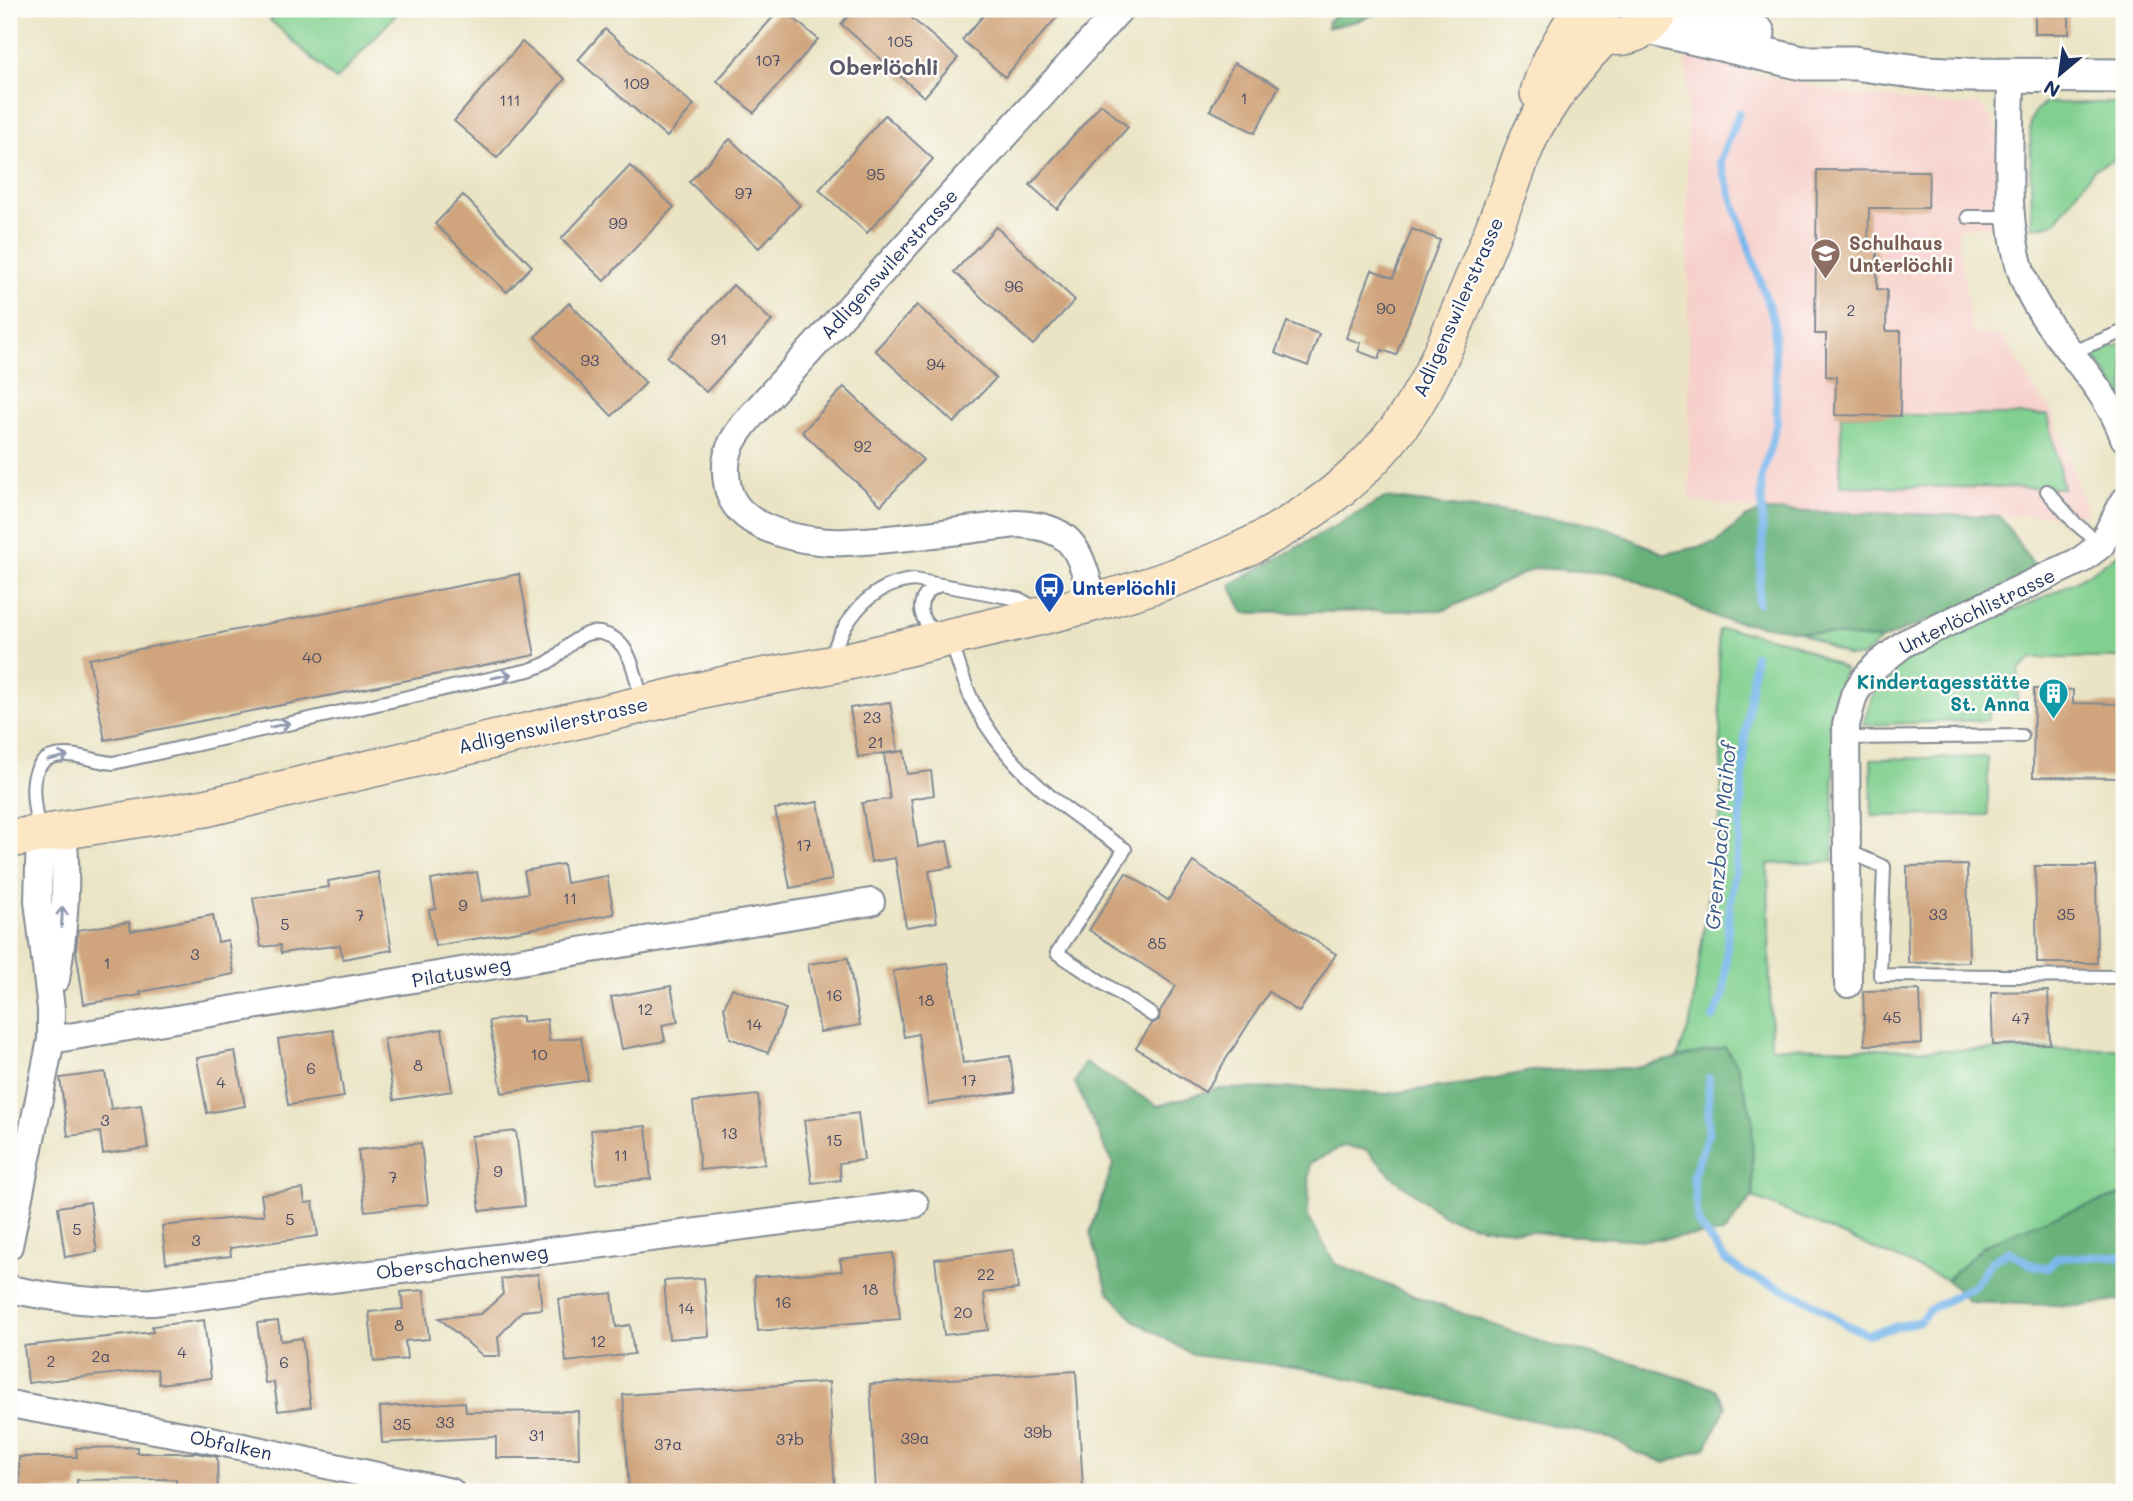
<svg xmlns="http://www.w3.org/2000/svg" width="2133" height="1501" font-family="Mali,sans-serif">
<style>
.built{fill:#f7d0cb}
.green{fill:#81d090;stroke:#4e8077;stroke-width:2}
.forest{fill:#68b27a;stroke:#42706c;stroke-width:2}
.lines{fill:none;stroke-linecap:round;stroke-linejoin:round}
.stream{stroke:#79b7ec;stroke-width:8}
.building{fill:#d0a57d}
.service-casing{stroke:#828a92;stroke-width:16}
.minor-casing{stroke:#828a92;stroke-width:30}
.tertiary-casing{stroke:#828a92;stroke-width:37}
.secondary-casing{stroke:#828a92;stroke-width:40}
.service{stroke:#fff;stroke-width:12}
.minor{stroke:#fff;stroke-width:26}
.tertiary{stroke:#fff;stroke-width:33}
.secondary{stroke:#fce6c4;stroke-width:37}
.oneway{stroke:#8d97ae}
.labels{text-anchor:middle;stroke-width:5;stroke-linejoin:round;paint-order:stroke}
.number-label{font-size:16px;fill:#484c66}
.education-label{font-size:19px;font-weight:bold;fill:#785e54;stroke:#fdfcf7;text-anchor:start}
.street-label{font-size:19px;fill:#1b2f5e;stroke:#fdfcf7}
.transit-label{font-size:19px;font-weight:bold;fill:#164399;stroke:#fdfcf7;text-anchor:start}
.culture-label{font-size:19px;font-weight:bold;fill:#0d838f;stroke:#fdfcf7;text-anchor:end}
.neighbourhood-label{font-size:21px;font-weight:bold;fill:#5a5869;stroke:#fdfcf7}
.water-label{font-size:21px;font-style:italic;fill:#375889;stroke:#fdfcf7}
</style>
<rect width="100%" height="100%" fill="#fdfcf7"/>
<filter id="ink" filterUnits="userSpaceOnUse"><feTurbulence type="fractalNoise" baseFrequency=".0143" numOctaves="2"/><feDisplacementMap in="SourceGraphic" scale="14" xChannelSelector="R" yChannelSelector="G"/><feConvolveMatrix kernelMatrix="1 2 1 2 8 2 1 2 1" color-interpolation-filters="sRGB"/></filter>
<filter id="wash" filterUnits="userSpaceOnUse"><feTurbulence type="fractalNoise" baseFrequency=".00686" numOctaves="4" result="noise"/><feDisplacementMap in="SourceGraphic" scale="28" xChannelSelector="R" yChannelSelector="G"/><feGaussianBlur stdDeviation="1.57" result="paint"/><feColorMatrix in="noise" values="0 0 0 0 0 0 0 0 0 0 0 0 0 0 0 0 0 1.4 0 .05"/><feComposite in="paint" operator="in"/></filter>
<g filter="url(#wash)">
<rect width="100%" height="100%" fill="#eae4c5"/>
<polygon class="built" points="1686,57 1838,92 1956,106 1978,103 1992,119 1999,134 1999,226 1957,228 1972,333 2004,337 2038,396 2052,411 2088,514 2000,516 1762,511 1690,500"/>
<g class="green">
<polygon points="281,9 401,9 336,80 270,20"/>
<polygon points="2046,103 2124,103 2124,155 2094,169 2057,220 2050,225 2032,227 2030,122 2036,110"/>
<polygon points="2124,343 2124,400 2094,356 2098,351"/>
<polygon points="1841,415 2048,415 2063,488 1840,486"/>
<path d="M2119,553L2124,554V658H2032L2019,670L2017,705H1992L1988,720L1863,725C1868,709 1872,689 1885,677C1906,656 1934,647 1960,635C2014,610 2072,589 2119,553Z"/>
<polygon points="1730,629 1791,642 1845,669 1837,689 1828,725 1834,732 1833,862 1768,864 1771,1047 1931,1050 2124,1049 2124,1194 2049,1218 1983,1246 1947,1280 1753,1197 1752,1116 1725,1047 1677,1058 1690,1024 1722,803 1718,630"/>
<polygon points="1798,631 1881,640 1862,657 1848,656"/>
<polygon points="1988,757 1988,815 1872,816 1871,759"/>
</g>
<g class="forest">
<polygon points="1342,9 1388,9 1357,21 1327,28 1328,21"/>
<polygon points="1385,498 1597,524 1665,554 1716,543 1745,518 1762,511 2000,516 2034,566 2017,584 1881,640 1798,631 1721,619 1622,574 1535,568 1445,610 1244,613 1230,585"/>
<polygon points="1725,1047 1737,1064 1752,1116 1753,1197 1724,1233 1645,1240 1563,1235 1482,1227 1446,1217 1395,1179 1367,1150 1343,1146 1310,1163 1308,1216 1335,1264 1417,1297 1550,1345 1627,1361 1716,1389 1726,1407 1706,1448 1665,1463 1635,1452 1616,1440 1460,1403 1302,1368 1193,1355 1134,1320 1108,1291 1090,1233 1113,1164 1075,1083 1084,1063 1158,1106 1216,1089 1306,1088 1385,1094 1471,1083 1531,1071 1633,1068"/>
<polygon points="2124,1194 2124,1300 2082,1306 1969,1302 1947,1280 1983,1246 2049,1218"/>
</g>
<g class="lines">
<g class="stream">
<polyline points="1739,113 1720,161 1774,322 1777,423 1761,480 1763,541 1758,603"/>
<polyline points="1713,1018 1724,994 1729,914 1739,842 1745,738 1755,655"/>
<polyline points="1709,1078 1708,1134 1693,1176 1698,1223 1725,1260 1744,1273 1808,1300 1845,1324 1867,1334 1920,1321 1929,1310 1975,1285 1992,1261 2009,1251 2029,1264 2048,1268 2057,1257 2124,1257"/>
</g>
</g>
<g id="blocks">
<g class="building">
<polygon points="780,9 783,9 818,39 754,113 717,81"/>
<polygon points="855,9 901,9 958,58 924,97 841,24"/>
<polygon points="989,9 1064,9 1005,77 962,40"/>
<rect x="2035" y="9" width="34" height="25"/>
<polygon points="605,29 694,105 667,137 578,60"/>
<polygon points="522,42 565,79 497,158 454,121"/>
<polygon points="1234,63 1279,86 1255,133 1210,110"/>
<polygon points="1101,104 1128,127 1057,209 1030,185"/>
<polygon points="885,115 933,159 867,233 819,190"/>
<polygon points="730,139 800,205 759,248 689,182"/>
<polygon points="630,166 674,207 604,281 561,239"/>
<polygon points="1817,170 1929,171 1928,208 1869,208 1868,250 1877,250 1877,289 1887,290 1886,331 1901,331 1900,416 1835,415 1836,377 1826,376 1826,334 1815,334"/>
<polygon points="463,195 532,266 507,292 435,224"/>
<polygon points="996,227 1075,300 1033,345 954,272"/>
<polygon points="1412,229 1440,240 1396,355 1382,350 1379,359 1358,351 1361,343 1346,338 1372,270 1393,278"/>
<polygon points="733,285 772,321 706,392 667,357"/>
<polygon points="569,303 646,383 612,416 535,337"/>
<polygon points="917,305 996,378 954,423 875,350"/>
<polygon points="1287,322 1319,334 1308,366 1275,353"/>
<polygon points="844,387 923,460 881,505 802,432"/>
<polygon points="519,574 535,655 105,740 89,659"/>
<polygon points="2034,689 2073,690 2073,703 2124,704 2124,778 2033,777"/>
<polygon points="890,702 898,751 858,757 850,708"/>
<polygon points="904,751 907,774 931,771 934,795 911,799 918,847 947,841 952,867 929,871 937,922 906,927 895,858 871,862 862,803 890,799 884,754"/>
<polygon points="818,802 832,880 790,888 775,809"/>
<polygon points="1193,862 1336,954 1299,1012 1269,992 1205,1092 1136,1048 1152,1024 1159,1020 1160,1011 1176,986 1089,930 1126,873 1168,900"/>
<polygon points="563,864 566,883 607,876 614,914 435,946 429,910 436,909 431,880 477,872 482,901 528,893 524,871"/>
<polygon points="1967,865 1969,962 1908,963 1907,866"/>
<polygon points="2035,866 2096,866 2097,963 2037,963"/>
<polygon points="378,872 392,950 343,959 340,945 281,953 280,945 261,947 253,898 329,887 328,881"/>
<polygon points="213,915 218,942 228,940 234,974 140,992 141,995 84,1004 76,950 78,930 129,922 131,931"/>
<polygon points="848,958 860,1025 820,1032 808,964"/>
<polygon points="948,963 963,1063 1010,1056 1015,1092 928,1104 918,1034 904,1037 893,971"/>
<polygon points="671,986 678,1022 662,1025 665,1041 622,1049 611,997"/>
<polygon points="732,988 786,1009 768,1053 730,1038 724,1007"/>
<polygon points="1920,990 1922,1044 1865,1045 1863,991"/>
<polygon points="2048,991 2050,1044 1993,1045 1991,992"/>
<polygon points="522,1016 522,1022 547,1019 549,1041 581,1037 588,1080 502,1093 489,1021"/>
<polygon points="442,1029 452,1091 394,1100 384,1039"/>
<polygon points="333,1030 344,1097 288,1105 278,1039"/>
<polygon points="235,1051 245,1106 207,1113 197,1058"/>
<polygon points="105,1072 111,1109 141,1105 148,1148 103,1154 100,1132 68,1136 60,1078"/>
<polygon points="758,1095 765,1164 700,1170 693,1102"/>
<polygon points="858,1113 864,1160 839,1163 841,1180 812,1183 804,1120"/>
<polygon points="646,1126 651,1179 596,1184 591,1130"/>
<polygon points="516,1131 525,1206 480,1211 471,1136"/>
<polygon points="421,1143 428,1204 365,1211 358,1150"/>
<polygon points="303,1189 305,1203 313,1202 318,1236 230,1248 231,1256 166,1263 162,1226 264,1215 261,1194"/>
<polygon points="90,1202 97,1252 65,1257 58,1207"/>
<polygon points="1013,1250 1018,1289 984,1293 988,1330 944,1335 935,1259"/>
<polygon points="893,1253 900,1319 758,1331 754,1277 842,1271 840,1259"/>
<polygon points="538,1274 542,1309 522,1311 498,1337 500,1356 483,1356 439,1318 481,1314 503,1294 501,1279"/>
<polygon points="704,1278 709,1336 669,1339 664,1281"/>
<polygon points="424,1290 429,1339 405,1341 407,1359 374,1362 369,1312 403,1309 401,1292"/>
<polygon points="612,1293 616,1327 630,1325 634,1354 566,1362 559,1299"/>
<polygon points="204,1320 211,1378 159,1384 157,1369 28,1383 24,1346 153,1332 152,1326"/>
<polygon points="278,1321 281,1341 302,1338 311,1407 278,1411 274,1382 265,1383 257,1323"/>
<polygon points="1076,1371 1083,1488 1011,1492 876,1492 870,1384"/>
<polygon points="829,1382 835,1492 629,1492 623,1395"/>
<polygon points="465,1402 466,1412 578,1411 579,1458 496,1458 496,1437 382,1443 380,1407"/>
<polygon points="137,1447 137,1453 197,1453 217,1457 218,1492 176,1492 176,1479 77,1480 77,1490 20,1491 19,1457 77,1457 76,1448"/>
</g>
</g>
</g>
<g filter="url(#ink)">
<use href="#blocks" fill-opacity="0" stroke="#828a92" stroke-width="2"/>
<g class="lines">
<defs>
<g id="service">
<polyline points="1968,217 2011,217"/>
<polyline points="2070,353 2124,331"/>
<polyline points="2047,491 2075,523 2101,545"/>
<path d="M940,585C908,597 920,632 950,637C958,661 964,686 976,708C1009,770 1067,813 1125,849L1057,953L1152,1015"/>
<path d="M830,658C846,618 869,584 914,580L1019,599L1036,608"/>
<polyline points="1846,738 2022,736"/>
<path d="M39,831C34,805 21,756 64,755C80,754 97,762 113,763L529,670C555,662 554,657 574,641C583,634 593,630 604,634C632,641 635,677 642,701"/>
<polyline points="1848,851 1884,867 1880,975 2124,977"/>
</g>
<g id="minor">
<path d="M2011,76C2011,140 2001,232 2028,289C2053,342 2105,382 2124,438"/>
<path d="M1095,603C1078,552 1078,527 1017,524C960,530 903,540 846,542C809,544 737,531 728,488C721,456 731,439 751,416L1120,9"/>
<path d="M56,979C64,932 68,879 63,831"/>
<polyline points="1848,984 1846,725 1854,695 1865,678 1877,665 1905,643 2081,560 2101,545 2124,501"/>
<polyline points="51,1040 871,902"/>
<polyline points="9,1246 51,1040 51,1009 38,901 40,835"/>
<path d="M9,1289C60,1299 100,1304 153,1302L915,1204"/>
<polyline points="9,1404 211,1440 451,1492"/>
</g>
<g id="tertiary">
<polyline points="1694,9 1726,23 1758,33"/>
<polyline points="1648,27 1802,63 1854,63 1927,73 1969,75 2124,76"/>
</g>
<g id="secondary">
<path d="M1587,22C1610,48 1646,36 1661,9"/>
<path d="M1539,93C1547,63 1564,37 1580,11"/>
<path d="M9,839L205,808L742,681C771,675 800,671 829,665C878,655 928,642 977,631C1148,592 1350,545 1433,371C1460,315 1483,256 1506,198C1516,174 1523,145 1537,122C1556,91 1579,61 1605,35"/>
</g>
</defs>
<use href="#service" class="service-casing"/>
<use href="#minor" class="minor-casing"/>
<use href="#tertiary" class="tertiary-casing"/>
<use href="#secondary" class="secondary-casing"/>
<use href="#service" class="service"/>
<use href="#minor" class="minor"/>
<use href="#tertiary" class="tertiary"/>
<use href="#secondary" class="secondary"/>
</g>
<defs><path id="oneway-shaft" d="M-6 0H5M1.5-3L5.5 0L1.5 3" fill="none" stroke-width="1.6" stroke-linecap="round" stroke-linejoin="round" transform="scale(1.75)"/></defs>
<g class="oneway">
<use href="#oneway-shaft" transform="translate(502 676) rotate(-12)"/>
<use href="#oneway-shaft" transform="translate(280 725) rotate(-13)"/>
<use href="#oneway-shaft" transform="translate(58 758) rotate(-12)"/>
<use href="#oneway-shaft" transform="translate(62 917) rotate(-87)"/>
</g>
</g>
<defs>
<symbol id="school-pin" viewBox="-11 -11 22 30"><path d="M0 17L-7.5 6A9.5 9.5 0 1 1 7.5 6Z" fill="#8d6e63" stroke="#fdfcf7"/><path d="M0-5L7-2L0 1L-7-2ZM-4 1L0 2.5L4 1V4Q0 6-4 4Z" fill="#fff"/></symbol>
<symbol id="bus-pin" viewBox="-11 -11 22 30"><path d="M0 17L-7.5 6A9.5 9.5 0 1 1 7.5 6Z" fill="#1a4fb4" stroke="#fdfcf7"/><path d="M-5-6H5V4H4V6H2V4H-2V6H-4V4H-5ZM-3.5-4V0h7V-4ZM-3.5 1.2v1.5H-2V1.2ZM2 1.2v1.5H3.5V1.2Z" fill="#fff"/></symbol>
<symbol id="building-pin" viewBox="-11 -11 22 30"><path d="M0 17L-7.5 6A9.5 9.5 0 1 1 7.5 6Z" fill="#0f9aa8" stroke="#fdfcf7"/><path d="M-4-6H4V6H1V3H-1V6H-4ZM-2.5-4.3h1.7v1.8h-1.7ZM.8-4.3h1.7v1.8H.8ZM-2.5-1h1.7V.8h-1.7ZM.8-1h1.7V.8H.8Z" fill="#fff"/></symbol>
</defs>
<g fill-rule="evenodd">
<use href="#school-pin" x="1808" y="236" width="35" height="47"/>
<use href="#bus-pin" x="1032" y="570" width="35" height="47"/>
<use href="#building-pin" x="2036" y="676" width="35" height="47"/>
</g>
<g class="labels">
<g class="number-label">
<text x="900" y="47">105</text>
<text x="768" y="66">107</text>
<text x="636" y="89">109</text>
<text x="1244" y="104">1</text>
<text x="510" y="106">111</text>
<text x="876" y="180">95</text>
<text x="744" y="199">97</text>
<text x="618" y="229">99</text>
<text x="1014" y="292">96</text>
<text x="1386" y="314">90</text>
<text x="1851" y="316">2</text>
<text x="719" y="345">91</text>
<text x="590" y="366">93</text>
<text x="936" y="370">94</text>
<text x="863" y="452">92</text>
<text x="312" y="663">40</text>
<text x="872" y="723">23</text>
<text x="876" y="748">21</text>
<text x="804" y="851">17</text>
<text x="570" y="904">11</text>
<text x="463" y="911">9</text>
<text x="1938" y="920">33</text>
<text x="2066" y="920">35</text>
<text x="360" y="921">7</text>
<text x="285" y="930">5</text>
<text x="1157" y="949">85</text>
<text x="195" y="960">3</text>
<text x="107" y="969">1</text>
<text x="834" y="1001">16</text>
<text x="926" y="1006">18</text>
<text x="645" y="1015">12</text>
<text x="1892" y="1023">45</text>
<text x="2021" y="1024">47</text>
<text x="754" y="1030">14</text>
<text x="539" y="1060">10</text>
<text x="418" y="1071">8</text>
<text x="311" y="1074">6</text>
<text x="969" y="1086">17</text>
<text x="221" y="1088">4</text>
<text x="105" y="1126">3</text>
<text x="729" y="1139">13</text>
<text x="834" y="1146">15</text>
<text x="621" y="1161">11</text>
<text x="498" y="1177">9</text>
<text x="393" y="1183">7</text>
<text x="290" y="1225">5</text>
<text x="77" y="1235">5</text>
<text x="196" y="1246">3</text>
<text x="986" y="1280">22</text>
<text x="870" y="1295">18</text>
<text x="783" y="1308">16</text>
<text x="686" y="1314">14</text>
<text x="963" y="1318">20</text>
<text x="399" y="1331">8</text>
<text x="598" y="1347">12</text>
<text x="182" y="1358">4</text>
<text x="101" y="1362">2a</text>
<text x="51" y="1367">2</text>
<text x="284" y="1368">6</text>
<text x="445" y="1428">33</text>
<text x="402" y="1430">35</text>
<text x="1038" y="1438">39b</text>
<text x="537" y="1441">31</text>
<text x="915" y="1444">39a</text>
<text x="790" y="1445">37b</text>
<text x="668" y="1450">37a</text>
</g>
<g class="education-label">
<text x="1849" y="250">Schulhaus<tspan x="1849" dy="22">Unterlöchli</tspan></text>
</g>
<g class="street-label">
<text transform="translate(889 264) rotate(-48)" y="7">Adligenswilerstrasse</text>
<text transform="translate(1458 307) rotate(-66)" y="7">Adligenswilerstrasse</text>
<text transform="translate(1977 611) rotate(-26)" y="7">Unterlöchlistrasse</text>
<text transform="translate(553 725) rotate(-13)" y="7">Adligenswilerstrasse</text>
<text transform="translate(461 972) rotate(-10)" y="7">Pilatusweg</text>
<text transform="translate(462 1262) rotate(-7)" y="7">Oberschachenweg</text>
<text transform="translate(231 1445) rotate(12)" y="7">Obfalken</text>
</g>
<g class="transit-label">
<text x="1072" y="595">Unterlöchli</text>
</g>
<g class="culture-label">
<text x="2030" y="689">Kindertagesstätte<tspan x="2030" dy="22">St. Anna</tspan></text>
</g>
<g class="neighbourhood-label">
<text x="884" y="75">Oberlöchli</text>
</g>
<g class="water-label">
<text transform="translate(1721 836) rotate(-85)" y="7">Grenzbach Maihof</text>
</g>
</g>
<rect width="2133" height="1501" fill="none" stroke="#fdfcf7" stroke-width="35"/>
<g transform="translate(2060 74) rotate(209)" stroke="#fdfcf7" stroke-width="5" paint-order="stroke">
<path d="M0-5L12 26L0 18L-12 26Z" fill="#1b2f5e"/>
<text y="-10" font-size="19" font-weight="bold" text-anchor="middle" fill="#1b2f5e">N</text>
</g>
</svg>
